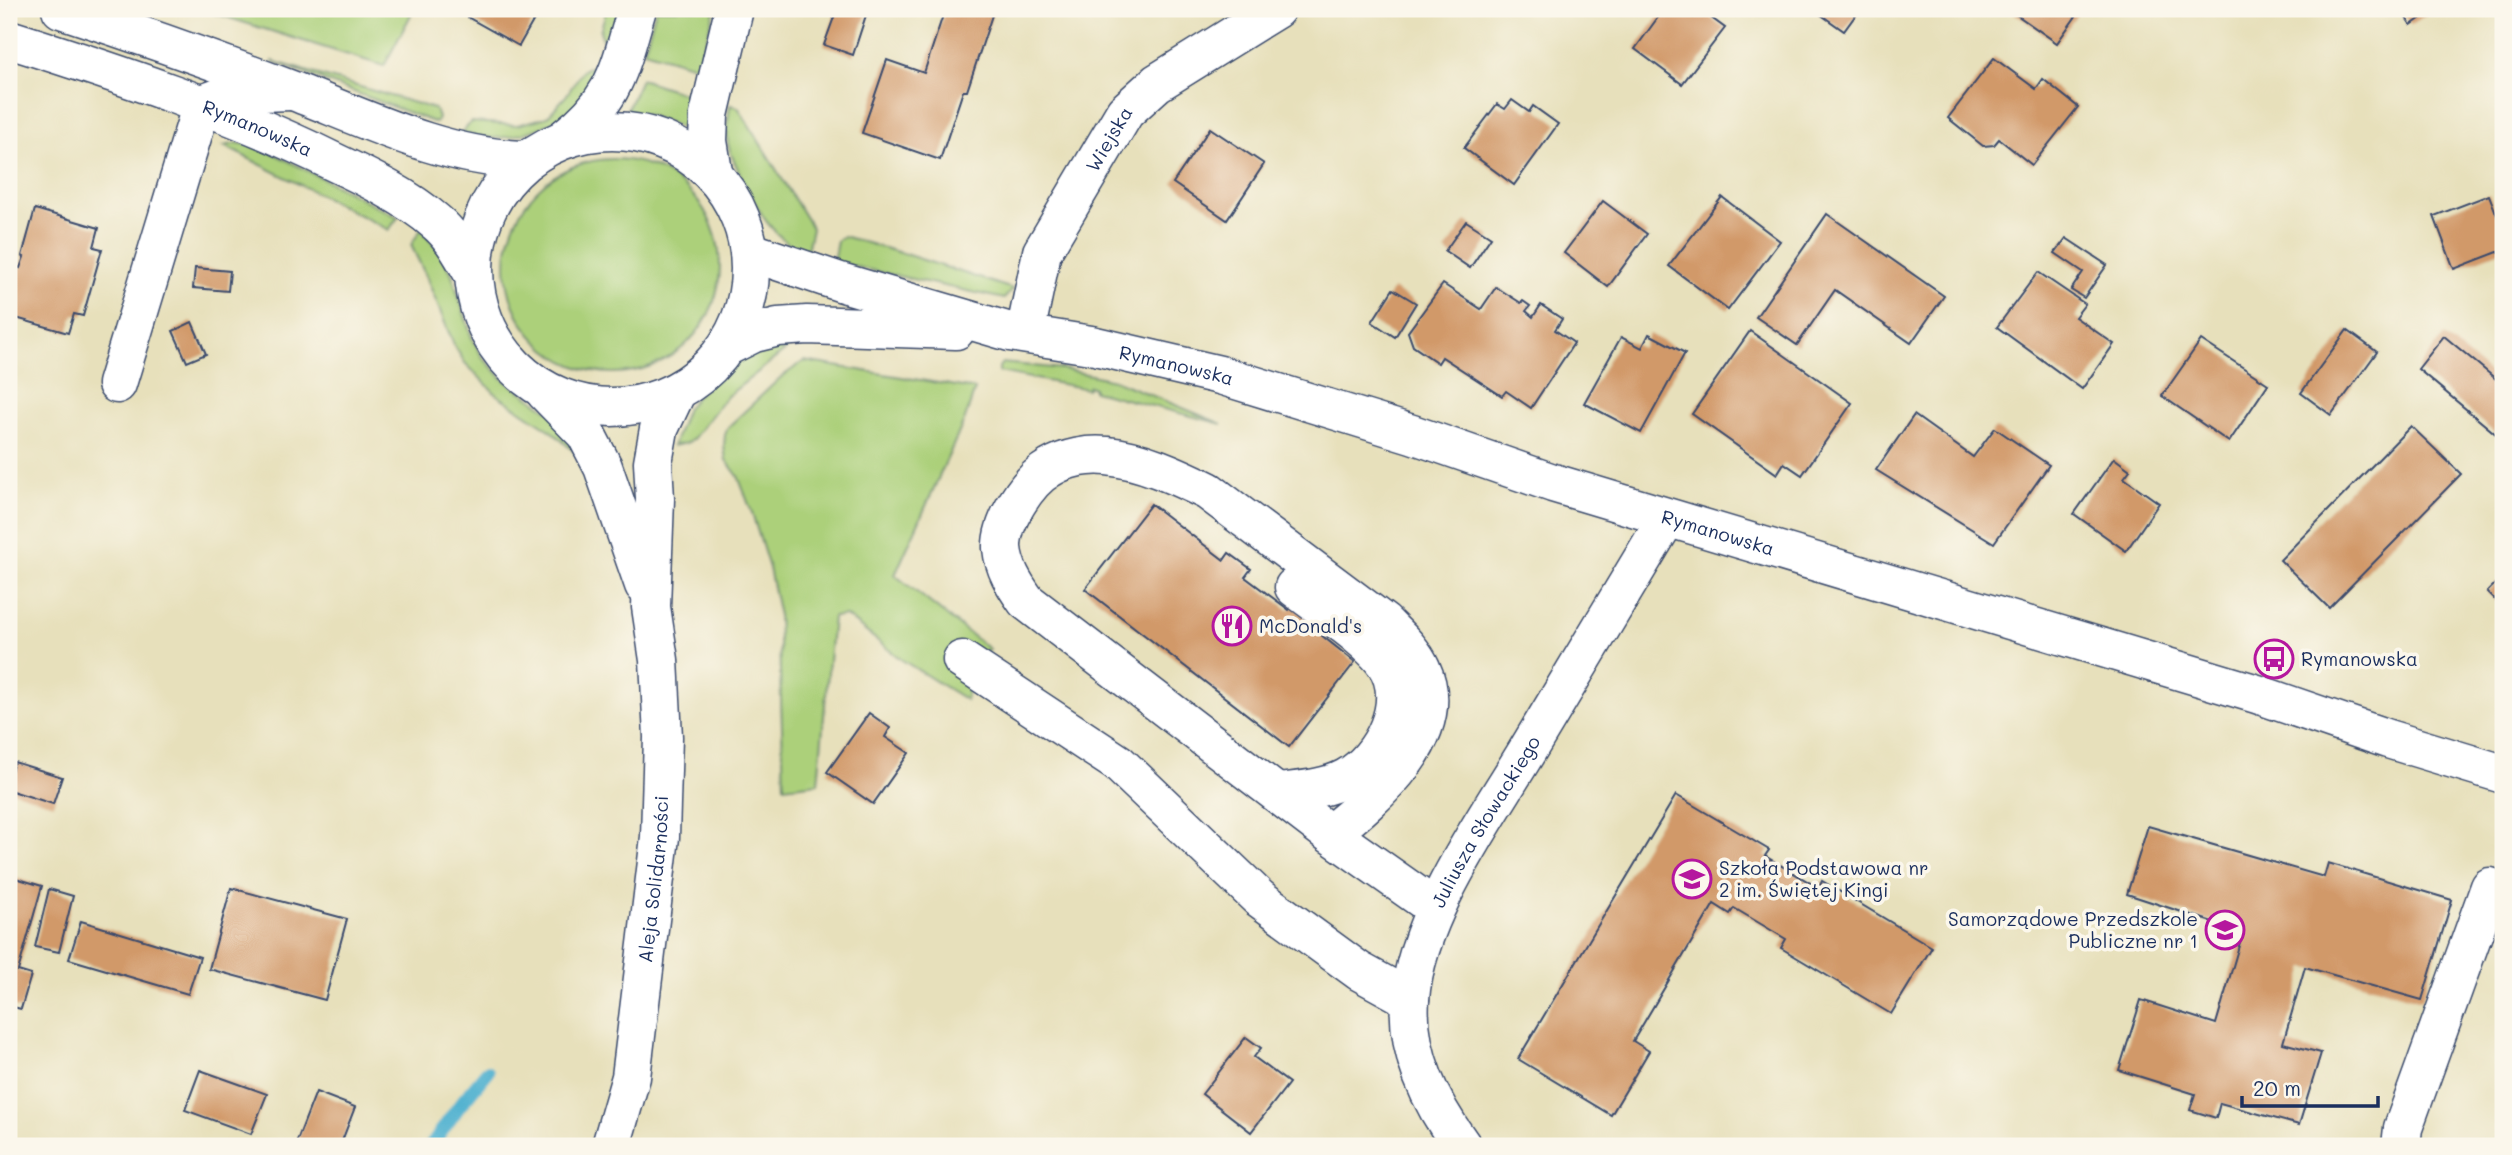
<svg xmlns="http://www.w3.org/2000/svg" width="2512" height="1155" font-family="Mali,sans-serif">
<style>
.green{fill:#acd07a;stroke:#64806c;stroke-width:2}
.lines{fill:none;stroke-linecap:round;stroke-linejoin:round}
.stream{stroke:#52b2d0;stroke-width:14}
.building{fill:#d19969}
.minor-casing{stroke:#3a4a6c;stroke-width:41}
.major-casing{stroke:#3a4a6c;stroke-width:41}
.minor{stroke:#fff;stroke-width:38}
.major{stroke:#fff;stroke-width:38}
.labels{text-anchor:middle;stroke-width:7;stroke-linejoin:round;paint-order:stroke}
.street-label{font-size:19px;fill:#1b2f5e;stroke:#fbf7ec}
.poi-label{font-size:19px;fill:#1b2f5e;stroke:#fbf7ec;text-anchor:start}
</style>
<rect width="100%" height="100%" fill="#fbf7ec"/>
<filter id="ink" filterUnits="userSpaceOnUse"><feTurbulence type="fractalNoise" baseFrequency=".0143" numOctaves="2"/><feDisplacementMap in="SourceGraphic" scale="14" xChannelSelector="R" yChannelSelector="G"/><feConvolveMatrix kernelMatrix="1 2 1 2 8 2 1 2 1" color-interpolation-filters="sRGB"/></filter>
<filter id="wash" filterUnits="userSpaceOnUse"><feTurbulence type="fractalNoise" baseFrequency=".00686" numOctaves="4" result="noise"/><feDisplacementMap in="SourceGraphic" scale="28" xChannelSelector="R" yChannelSelector="G"/><feGaussianBlur stdDeviation="1.57" result="paint"/><feColorMatrix in="noise" values="0 0 0 0 0 0 0 0 0 0 0 0 0 0 0 0 0 1.4 0 .05"/><feComposite in="paint" operator="in"/></filter>
<g filter="url(#wash)">
<rect width="100%" height="100%" fill="#e7e0bb"/>
<g class="green">
<polygon points="200,9 414,9 384,66"/>
<polygon points="607,9 620,9 609,42 603,40 600,31"/>
<polygon points="656,9 715,9 698,67 644,51"/>
<polygon points="272,61 435,109 438,118 436,123"/>
<path d="M589,67H601C594,82 585,97 573,108C553,126 516,139 490,138C481,137 471,135 462,133L471,122L517,125L547,117L566,96L583,70Z"/>
<polygon points="641,79 692,96 683,128 648,115 626,112"/>
<path d="M730,105L738,107L812,228L806,255C771,236 760,214 743,180C738,168 731,158 728,144C726,131 728,118 730,105Z"/>
<polygon points="237,143 261,147 398,217 389,230 224,146"/>
<circle cx="613" cy="266" r="107"/>
<polygon points="421,229 439,250 451,272 472,338 483,358 504,380 555,415 579,456 550,430 497,395 465,363 454,345 425,274 411,245"/>
<polygon points="843,236 908,255 1013,289 1004,299 833,262 837,241"/>
<polygon points="787,342 787,349 725,398 693,439 687,443 673,446 687,408 701,391 753,350"/>
<path d="M804,361L975,389L965,419L895,575L989,649C971,667 969,675 966,700L902,660L846,616L833,617L818,783L784,787L778,611L769,568L752,513L738,476L726,460L724,446L725,435L728,427L780,378Z"/>
<polygon points="1002,363 1063,369 1114,380 1222,424 1094,391 1094,388 1089,386 1087,389 999,372 999,367"/>
</g>
<g class="lines">
<polyline class="stream" points="431,1146 460,1105 487,1072"/>
</g>
<g id="blocks">
<g class="building">
<polygon points="453,9 540,9 519,46"/>
<polygon points="837,9 868,9 853,55 824,45"/>
<polygon points="945,9 994,9 967,91 963,91 940,160 862,133 887,60 924,73"/>
<polygon points="1664,9 1682,9 1693,17 1699,9 1725,28 1682,84 1635,49"/>
<polygon points="1813,9 1860,9 1844,31"/>
<polygon points="2017,9 2081,9 2057,43 2014,13"/>
<polygon points="2400,9 2434,9 2411,25"/>
<polygon points="1994,58 2036,89 2043,79 2078,107 2032,165 1999,139 1994,145 1983,146 1948,118"/>
<polygon points="1512,100 1529,112 1533,106 1558,124 1514,185 1464,148 1497,104 1505,109"/>
<polygon points="1210,128 1264,164 1227,220 1173,183"/>
<polygon points="2489,195 2503,231 2503,250 2454,269 2434,216"/>
<polygon points="1722,197 1780,241 1728,310 1669,266"/>
<polygon points="1603,201 1647,234 1608,287 1564,253"/>
<polygon points="35,209 99,228 94,247 102,249 83,316 74,314 68,333 9,316 9,300 18,267 20,268 24,257 22,256"/>
<polygon points="1827,214 1944,296 1911,343 1835,290 1797,345 1756,317"/>
<polygon points="1466,221 1491,237 1470,268 1445,251"/>
<polygon points="2066,238 2107,265 2084,298 2071,290 2083,272 2055,253"/>
<polygon points="195,268 230,271 228,291 193,288"/>
<polygon points="2038,272 2085,304 2075,317 2114,344 2082,389 1997,327"/>
<polygon points="1443,284 1481,309 1496,287 1521,303 1523,301 1530,306 1526,311 1533,317 1541,305 1562,319 1555,330 1574,343 1531,408 1506,391 1502,396 1442,357 1438,363 1413,346 1408,332"/>
<polygon points="1393,289 1416,303 1395,337 1372,322"/>
<polygon points="192,322 206,354 187,362 173,331"/>
<polygon points="2347,330 2377,352 2331,415 2301,393"/>
<polygon points="1750,331 1852,403 1802,475 1784,463 1777,474 1692,414"/>
<polygon points="1649,334 1685,353 1641,433 1584,403 1621,337 1642,348"/>
<polygon points="2444,336 2503,385 2503,440 2418,369"/>
<polygon points="2201,340 2268,384 2229,442 2162,396"/>
<polygon points="1914,415 1973,457 1995,428 2049,465 1994,543 1876,470"/>
<polygon points="2411,426 2461,474 2329,608 2280,560"/>
<polygon points="2114,458 2130,470 2124,478 2159,503 2126,551 2074,514"/>
<polygon points="1151,504 1224,560 1229,553 1251,569 1245,577 1289,610 1295,603 1317,620 1311,627 1355,662 1289,747 1085,589"/>
<polygon points="2503,576 2503,608 2487,592"/>
<polygon points="869,713 890,728 885,737 909,753 873,804 827,772"/>
<polygon points="14,762 62,777 53,804 9,790 9,778"/>
<polygon points="1676,795 1769,850 1765,856 1819,888 1822,881 1932,947 1891,1014 1781,948 1786,939 1734,908 1730,914 1714,904 1633,1041 1649,1051 1611,1115 1518,1059"/>
<polygon points="2148,826 2324,877 2328,863 2452,900 2422,1000 2305,967 2283,1043 2321,1053 2299,1125 2220,1103 2216,1118 2190,1110 2195,1094 2119,1070 2141,1000 2216,1024 2243,932 2127,894"/>
<polygon points="9,876 42,886 18,971 31,975 21,1009 9,1006"/>
<polygon points="231,888 347,919 325,1000 209,969"/>
<polygon points="49,889 73,896 59,952 35,947"/>
<polygon points="81,921 200,957 188,994 69,959"/>
<polygon points="1246,1037 1261,1048 1254,1057 1289,1083 1251,1132 1202,1094"/>
<polygon points="200,1070 267,1094 251,1134 185,1110"/>
<polygon points="316,1092 355,1107 340,1146 295,1146"/>
</g>
</g>
</g>
<g filter="url(#ink)">
<use href="#blocks" fill-opacity="0" stroke="#3a4a6c" stroke-width="2"/>
<g class="lines">
<defs>
<g id="minor">
<path id="s1" d="M751,252L840,282L1010,332L1091,345L1220,375L1412,434L1553,483L2257,694L2388,739L2503,774"/>
<path id="s2" d="M1025,334L1042,252L1125,112L1157,83L1276,9"/>
<polyline points="728,346 754,333 778,327 807,325 956,330"/>
<polyline points="117,384 202,104 232,93 291,91"/>
<polyline points="962,660 1118,763 1259,898 1359,971 1410,999"/>
<path d="M1278,793C1301,790 1325,789 1346,778C1382,758 1411,701 1385,663C1368,639 1318,606 1294,587"/>
<path d="M1330,834C1375,798 1452,734 1421,668C1413,650 1398,637 1384,623L1208,491C1177,476 1141,459 1107,456C1088,454 1066,458 1050,468C1028,480 1001,522 1002,548C1004,568 1014,584 1026,601L1330,834L1435,908"/>
<path id="s3" d="M1462,1146C1431,1104 1406,1053 1410,999C1416,917 1485,821 1527,751C1574,673 1620,596 1667,518"/>
<polyline points="2401,1146 2403,1128 2490,887"/>
</g>
<g id="major">
<path d="M61,9C138,34 215,61 291,90C366,119 442,157 523,160"/>
<path id="s4" d="M9,39C120,74 231,111 336,163C370,179 407,197 436,222C453,236 462,255 473,273"/>
<circle cx="612" cy="269" r="138"/>
<path d="M565,138C617,98 619,68 637,9"/>
<polyline points="713,172 708,141 709,115 734,9"/>
<polyline points="545,392 586,434 603,467 644,585"/>
<path id="s5" d="M611,1146L631,1077L660,837L663,737L659,660L651,607L655,499L653,462L659,429L676,393"/>
</g>
</defs>
<use href="#minor" class="minor-casing"/>
<use href="#major" class="major-casing"/>
<use href="#minor" class="minor"/>
<use href="#major" class="major"/>
</g>
</g>
<defs>
<symbol id="restaurant-ring" viewBox="-11 -11 22 22"><circle r="9.5" fill="#fbf7ec" stroke="#b5179e" stroke-width="1.5"/><path d="M-5-6h1v4h1v-4h1v4h1v-4h1v5L-1.5 .5V6h-2V.5L-5-1ZM5-6V6H3V1.5H1.5Q1.5-4 5-6Z" fill="#b5179e"/></symbol>
<symbol id="bus-ring" viewBox="-11 -11 22 22"><circle r="9.5" fill="#fbf7ec" stroke="#b5179e" stroke-width="1.5"/><path d="M-5-6H5V4H4V6H2V4H-2V6H-4V4H-5ZM-3.5-4V0h7V-4ZM-3.5 1.2v1.5H-2V1.2ZM2 1.2v1.5H3.5V1.2Z" fill="#b5179e"/></symbol>
<symbol id="school-ring" viewBox="-11 -11 22 22"><circle r="9.5" fill="#fbf7ec" stroke="#b5179e" stroke-width="1.5"/><path d="M0-5L7-2L0 1L-7-2ZM-4 1L0 2.5L4 1V4Q0 6-4 4Z" fill="#b5179e"/></symbol>
</defs>
<g fill-rule="evenodd">
<use href="#restaurant-ring" x="1210" y="604" width="44" height="44"/>
<use href="#bus-ring" x="2252" y="637" width="44" height="44"/>
<use href="#school-ring" x="1670" y="857" width="44" height="44"/>
<use href="#school-ring" x="2203" y="908" width="44" height="44"/>
</g>
<g class="labels">
<g class="street-label">
<text dy="7" stroke="none"><textPath href="#s4" startOffset="264">Rymanowska</textPath></text>
<text dy="7" stroke="none"><textPath href="#s2" startOffset="215">Wiejska</textPath></text>
<text dy="7" stroke="none"><textPath href="#s1" startOffset="441">Rymanowska</textPath></text>
<text dy="7" stroke="none"><textPath href="#s1" startOffset="1008">Rymanowska</textPath></text>
<text dy="7" stroke="none"><textPath href="#s3" startOffset="354">Juliusza Słowackiego</textPath></text>
<text dy="7" stroke="none"><textPath href="#s5" startOffset="271">Aleja Solidarności</textPath></text>
</g>
<g class="poi-label">
<text x="1259" y="633">McDonald's</text>
<text x="2301" y="666">Rymanowska</text>
<text x="1719" y="875">Szkoła Podstawowa nr<tspan x="1719" dy="22">2 im. Świętej Kingi</tspan></text>
<text x="2198" y="926" text-anchor="end">Samorządowe Przedszkole<tspan x="2198" dy="22">Publiczne nr 1</tspan></text>
</g>
</g>
<rect width="2512" height="1155" fill="none" stroke="#fbf7ec" stroke-width="35"/>
<path d="M2242 1096v10h136v-10" fill="none" stroke="#1b2f5e" stroke-width="3.5"/>
<text x="2253" y="1096" font-size="21" fill="#1b2f5e" stroke="#fbf7ec" stroke-width="5" paint-order="stroke">20 m</text>
</svg>
